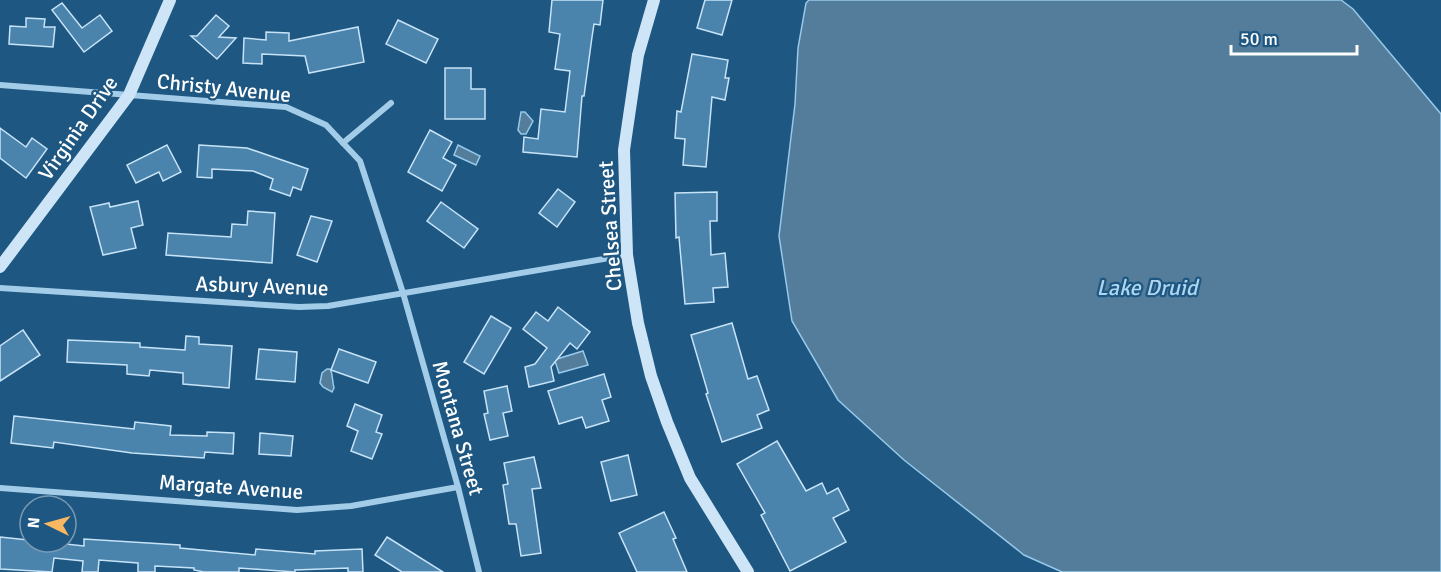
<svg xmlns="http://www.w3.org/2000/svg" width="1441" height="572" font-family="Signika,sans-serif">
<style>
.water{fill:#537d9b;stroke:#96c9ea;stroke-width:1.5}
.building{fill:#4a83ac;stroke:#c7e3f7;stroke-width:1.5}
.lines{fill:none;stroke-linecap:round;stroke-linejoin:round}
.street{stroke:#a3cce9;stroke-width:6}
.secondary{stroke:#cee5f7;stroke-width:12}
.labels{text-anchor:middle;stroke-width:4.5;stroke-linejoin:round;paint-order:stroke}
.street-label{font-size:21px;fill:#fff;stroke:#1e5781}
.water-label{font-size:22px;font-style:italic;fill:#aed6f0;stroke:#1e5781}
</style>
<rect width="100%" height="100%" fill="#1e5781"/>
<g class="water">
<polygon points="809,0 1341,0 1353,9 1441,114 1441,572 1062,572 1024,555 904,460 838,400 792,321 779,236 795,104 798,48 806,3"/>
<polygon points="521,112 525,112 533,121 526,134 521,134 518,130"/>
<polygon points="458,145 480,156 476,165 454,155"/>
<polygon points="583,351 588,365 559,373 555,361 557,359"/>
<path d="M327,369H330C333,373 332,381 334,388L332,392L323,387L320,383L322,373Z"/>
</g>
<g class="building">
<polygon points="552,0 603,0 600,25 594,24 592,37 584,96 582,96 577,157 523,152 524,137 538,139 541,109 565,112 570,71 555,69 560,34 549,32"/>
<polygon points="705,0 732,0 722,35 697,28"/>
<polygon points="62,3 82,28 100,15 112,31 84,52 52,10"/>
<polygon points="216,15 229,26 219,37 236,38 217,59 191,36 197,36"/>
<polygon points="26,18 45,19 44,27 55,27 53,47 9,44 10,26 26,27"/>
<polygon points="398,20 438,39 426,63 386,44"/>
<polygon points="358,27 364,62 309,73 305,56 262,54 262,64 243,63 244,38 266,40 266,32 289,33 289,41"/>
<polygon points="692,54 728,60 725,78 729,78 725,100 712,97 706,167 683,165 685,139 675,138 677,111 681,112"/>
<polygon points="445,68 471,68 471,89 485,89 485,119 445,119"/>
<polygon points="0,128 26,147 32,138 47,149 26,178 0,158"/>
<polygon points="430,130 452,142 443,158 456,165 442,191 408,172"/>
<polygon points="167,145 181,172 163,181 159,172 136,183 127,165"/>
<polygon points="199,145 247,148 308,169 301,190 293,187 290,196 270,189 273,179 253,171 212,169 212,178 197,177"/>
<polygon points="558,189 575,202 557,227 539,213"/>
<polygon points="717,192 717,221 710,221 711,255 725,253 728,287 713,288 714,302 685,304 679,237 676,238 675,193"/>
<polygon points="138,201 143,225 131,228 136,248 103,255 90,207 109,203 110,207"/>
<polygon points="441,202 478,229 464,248 427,221"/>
<polygon points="248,211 275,213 272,263 166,255 168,233 231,237 232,224 247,225"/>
<polygon points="311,216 332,221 317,262 297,255"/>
<polygon points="558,307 590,332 577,349 570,343 551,367 554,381 529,387 525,367 535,364 547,348 523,329 536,312 548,321"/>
<polygon points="491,316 511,328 484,374 464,362"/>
<polygon points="732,323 748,379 757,376 769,410 757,415 762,428 722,442 706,394 708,393 691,335"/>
<polygon points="23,330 40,355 0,381 0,346"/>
<polygon points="186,336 199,337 199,344 232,346 229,388 183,384 183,373 150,370 149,376 127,374 127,365 67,362 68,340 140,343 140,347 185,350"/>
<polygon points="259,349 297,352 295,382 256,379"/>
<polygon points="339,349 376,362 368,383 331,370"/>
<polygon points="604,374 611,397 602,400 609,421 586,428 582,417 559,424 548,391"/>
<polygon points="507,386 512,411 503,413 508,436 490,440 484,414 488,413 484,391"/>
<polygon points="355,404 382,415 376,432 382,434 372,459 351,451 358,431 347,426"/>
<polygon points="14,416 134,429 135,422 171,426 170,435 207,436 207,432 234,433 233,454 205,452 204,458 132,453 54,442 53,448 11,443"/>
<polygon points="260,433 293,436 291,456 259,454"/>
<polygon points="777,441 806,491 822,483 827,494 838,488 849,510 833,518 846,542 790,571 761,515 765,513 737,464"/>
<polygon points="628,455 637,495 611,501 601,462"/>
<polygon points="534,457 541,488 532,489 541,553 521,556 516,524 509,524 503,485 508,484 504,463"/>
<polygon points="664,512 676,538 673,539 687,572 637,572 619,533"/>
<polygon points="0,537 84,546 84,539 180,545 180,548 255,555 256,549 315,554 315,551 362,549 363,572 348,572 348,568 295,570 295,572 239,568 239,572 204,572 194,570 194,568 155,566 155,572 138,572 138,563 99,560 98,572 82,572 83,561 54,558 52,572 0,569"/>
<polygon points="387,537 443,572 402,572 375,555"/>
</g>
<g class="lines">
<g class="street">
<polyline points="0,85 286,107 326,125 360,161 403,293 458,487 479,572"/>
<polyline points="343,143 391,103"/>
<polyline points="0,288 299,307 328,306 627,255"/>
<polyline points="0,488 297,510 351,506 458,487"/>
</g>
<g class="secondary">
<polyline points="654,0 638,55 624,150 627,255 638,323 651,376 667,422 690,478 748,572"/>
<polyline points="0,267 129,95 170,0"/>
</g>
</g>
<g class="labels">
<g class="street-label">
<text transform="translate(224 88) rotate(6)" y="7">Christy Avenue</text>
<text transform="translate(78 128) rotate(-55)" y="7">Virginia Drive</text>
<text transform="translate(610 226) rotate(-94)" y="7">Chelsea Street</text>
<text transform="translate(262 286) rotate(2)" y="7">Asbury Avenue</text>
<text transform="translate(458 428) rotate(74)" y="7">Montana Street</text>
<text transform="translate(231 487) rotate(4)" y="7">Margate Avenue</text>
</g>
<g class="water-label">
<text x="1147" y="295">Lake Druid</text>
</g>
</g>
<g transform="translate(48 524) rotate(275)"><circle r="28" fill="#1e5781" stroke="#789ab3" stroke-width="1.5"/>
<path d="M0-4.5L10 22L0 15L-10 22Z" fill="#f8b862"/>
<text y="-9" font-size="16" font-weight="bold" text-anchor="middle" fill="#ffffff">N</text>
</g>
<path d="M1231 45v9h126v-9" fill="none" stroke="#ffffff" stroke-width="3"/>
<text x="1240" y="45" font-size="18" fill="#ffffff" stroke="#1e5781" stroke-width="4.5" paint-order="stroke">50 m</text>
</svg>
